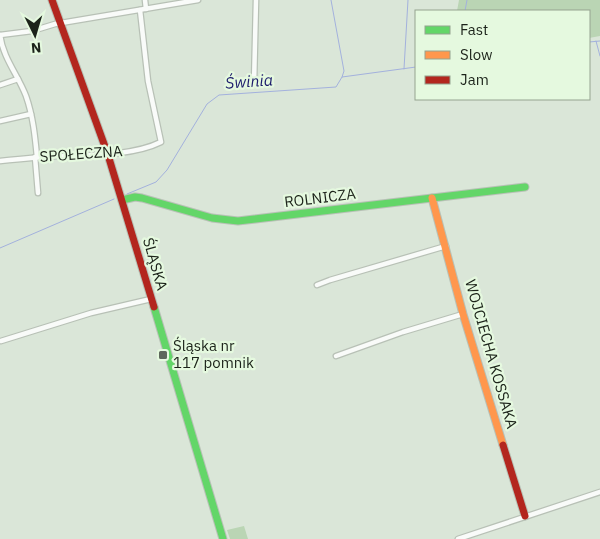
<svg xmlns="http://www.w3.org/2000/svg" width="600" height="539" font-family="'IBM Plex Sans',sans-serif">
<style>
.green{fill:#bad5b4}
.lines{fill:none;stroke-linecap:round;stroke-linejoin:round}
.stream{stroke:#a3b1dd;stroke-width:1}
.street-casing{stroke:#b8c1b6;stroke-width:7}
.fast-casing{stroke:#b8c1b6;stroke-width:9}
.slow-casing{stroke:#b8c1b6;stroke-width:9}
.jam-casing{stroke:#b8c1b6;stroke-width:9}
.street{stroke:#f9fbf9;stroke-width:4.5}
.fast{stroke:#63d668;stroke-width:7}
.slow{stroke:#ff974d;stroke-width:7}
.jam{stroke:#b3261e;stroke-width:7}
.poi-dot{fill:#5e675c;stroke:#e5f9df;stroke-width:2}
.labels{text-anchor:middle;stroke-width:4.5;stroke-linejoin:round;paint-order:stroke}
.street-label{font-size:15px;fill:#1c231a;stroke:#e5f9df}
.poi-label{font-size:15px;fill:#1c231a;stroke:#e5f9df;text-anchor:start}
.water-label{font-size:16px;font-style:italic;fill:#1d1c6c;stroke:#e5f9df}
</style>
<rect width="100%" height="100%" fill="#dae6d8"/>
<g class="green">
<polygon points="459,0 600,0 600,36 589,38 589,11 457,11"/>
<polygon points="244,526 248,539 230,539 227,530"/>
</g>
<g class="lines">
<g class="stream">
<polyline points="331,0 344,71 342,77"/>
<polyline points="465,11 467,0"/>
<polyline points="596,41 600,56"/>
<polyline points="589,42 600,41"/>
<polyline points="404,69 408,0"/>
<polyline points="127,194 156,182 167,170 207,104 219,95 336,87 342,77 416,67"/>
<polyline points="0,248 114,199"/>
</g>
<defs>
<g id="street">
<polyline points="145,0 146,9"/>
<polyline points="0,35 32,31 55,24 198,0"/>
<path d="M0,35C3,58 18,75 26,96C33,116 35,136 37,157"/>
<polyline points="254,84 256,0"/>
<polyline points="0,85 18,79"/>
<polyline points="0,121 31,114"/>
<polyline points="35,157 38,193"/>
<path d="M0,161C19,159 38,157 58,156C89,155 133,156 161,142L148,81L140,10"/>
<polyline points="317,285 330,280 446,246"/>
<polyline points="1,341 91,313 151,299"/>
<polyline points="336,356 403,332 463,314"/>
<polyline points="458,539 600,492"/>
</g>
<g id="fast">
<polyline points="122,200 135,197 142,198 212,218 238,221 525,187"/>
<polyline points="154,307 223,539"/>
</g>
<polyline id="slow" points="432,198 463,314 503,445"/>
<g id="jam">
<polyline points="52,0 108,155 154,307"/>
<polyline points="503,445 525,516"/>
</g>
</defs>
<use href="#street" class="street-casing"/>
<use href="#fast" class="fast-casing"/>
<use href="#slow" class="slow-casing"/>
<use href="#jam" class="jam-casing"/>
<use href="#street" class="street"/>
<use href="#fast" class="fast"/>
<use href="#slow" class="slow"/>
<use href="#jam" class="jam"/>
</g>
<rect class="poi-dot" x="158" y="350" width="10" height="10" rx="2.5"/>
<g class="labels">
<g class="street-label">
<text transform="translate(81 154) rotate(-4)" y="5">SPOŁECZNA</text>
<text transform="translate(320 198) rotate(-7)" y="5">ROLNICZA</text>
<text transform="translate(155 264) rotate(74)" y="5">ŚLĄSKA</text>
<text transform="translate(491 354) rotate(74)" y="5">WOJCIECHA KOSSAKA</text>
</g>
<g class="poi-label">
<text x="173" y="351">Śląska nr<tspan x="173" dy="17">117 pomnik</tspan></text>
</g>
<g class="water-label">
<text transform="translate(249 81) rotate(-4)" y="6">Świnia</text>
</g>
</g>
<rect x="415" y="10" width="175" height="90" fill="#e5f9df" stroke="#95a390"/>
<rect x="425" y="26" width="25" height="8" fill="#63d668" stroke="#95a390"/>
<text x="460" y="35" font-size="15" fill="#1c231a">Fast</text>
<rect x="425" y="51" width="25" height="8" fill="#ff974d" stroke="#95a390"/>
<text x="460" y="60" font-size="15" fill="#1c231a">Slow</text>
<rect x="425" y="76" width="25" height="8" fill="#b3261e" stroke="#95a390"/>
<text x="460" y="85" font-size="15" fill="#1c231a">Jam</text>
<g transform="translate(35 35) rotate(175)" stroke="#e5f9df" stroke-width="4" paint-order="stroke">
<path d="M0-4L9 19L0 12L-9 19Z" fill="#1c231a"/>
<text y="-8" font-size="14" font-weight="bold" text-anchor="middle" fill="#1c231a">N</text>
</g>
</svg>
